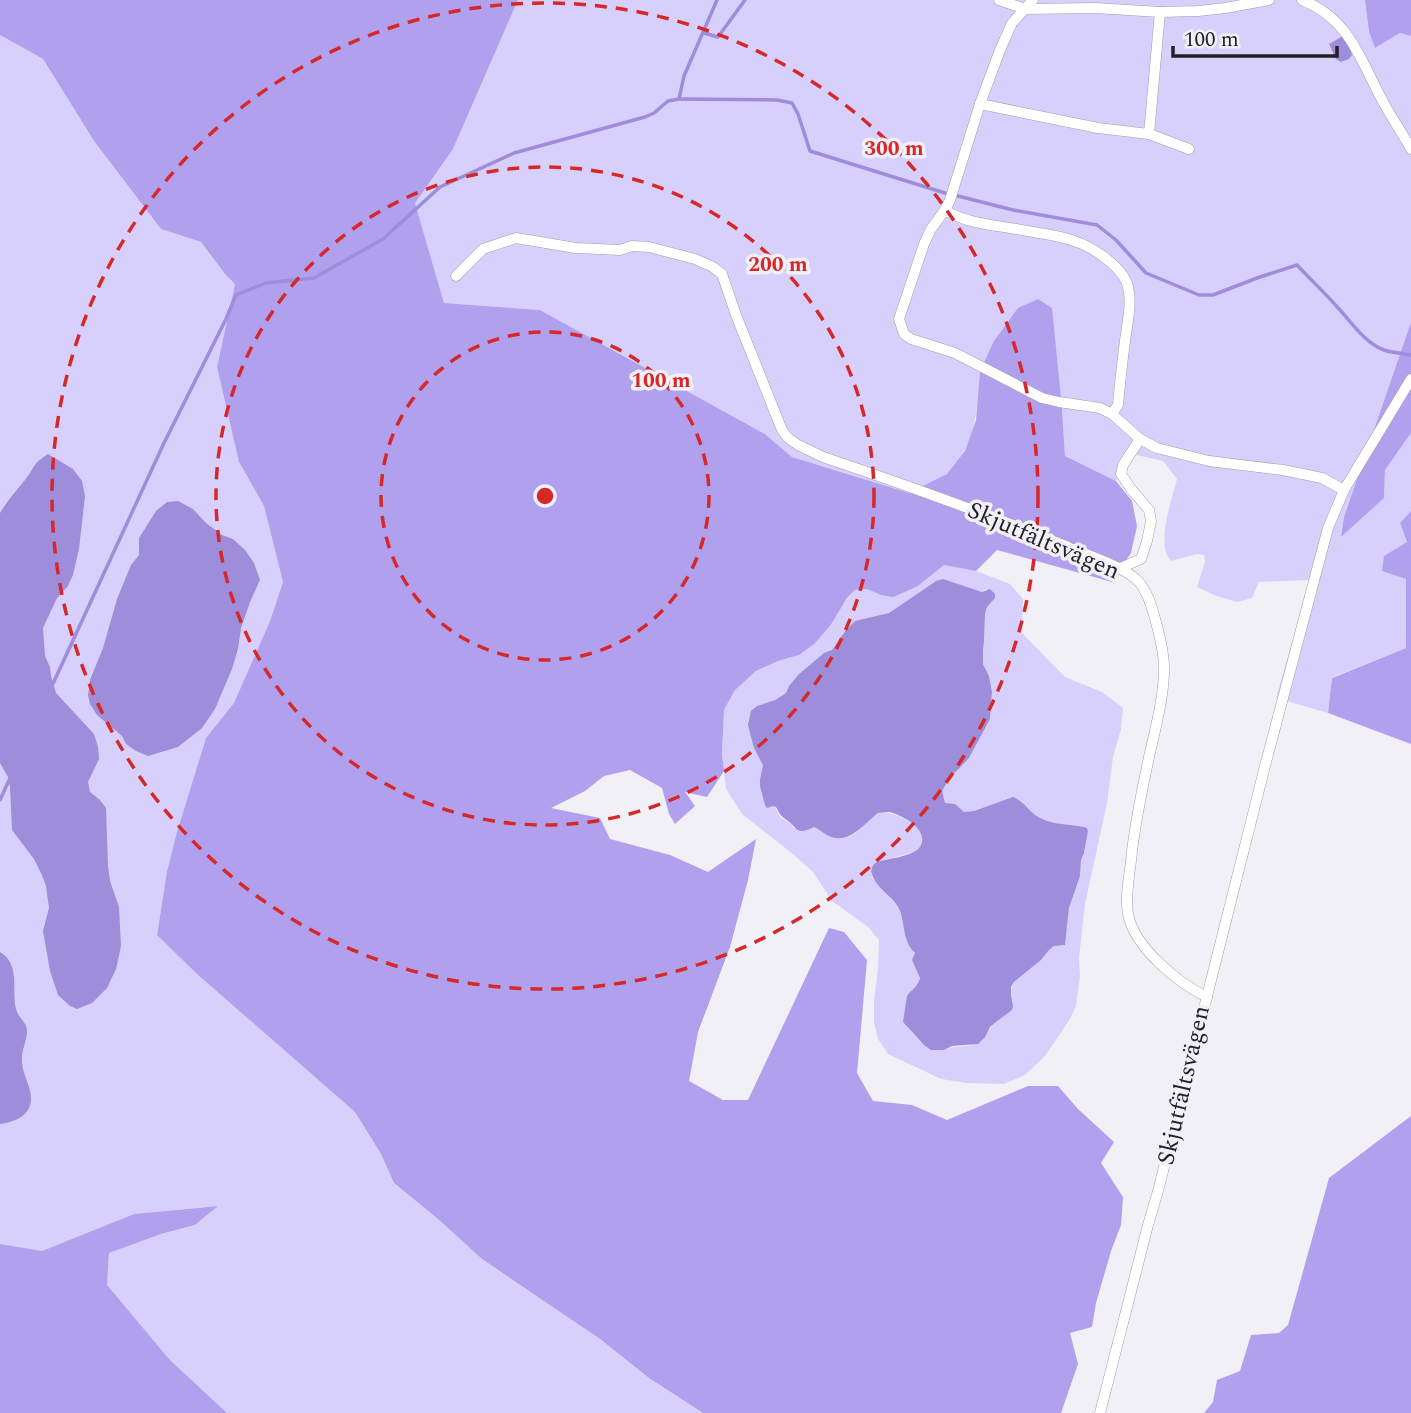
<svg xmlns="http://www.w3.org/2000/svg" width="1411" height="1413" font-family="Spectral,serif">
<style>
.green{fill:#d8d0fc;fill-rule:evenodd}
.forest{fill:#b0a0ee}
.water{fill:#9d8dda}
.lines{fill:none;stroke-linecap:round;stroke-linejoin:round}
.stream{stroke:#9d8dda;stroke-width:3.5}
.minor-casing{stroke:#a09fa5;stroke-width:11}
.minor{stroke:#fff;stroke-width:10}
.ring{fill:none;stroke:#d62828;stroke-width:3.5;stroke-dasharray:12 9}
.labels{text-anchor:middle;stroke-width:7;stroke-linejoin:round;paint-order:stroke}
.street-label{font-size:24px;fill:#222124;stroke:#f1f0f6}
.centre{fill:#d62828;stroke:#f1f0f6;stroke-width:3.5}
.ring-label{font-size:21px;text-anchor:middle;font-weight:bold;fill:#d62828;stroke:#f1f0f6;stroke-width:7;stroke-linejoin:round;paint-order:stroke}
</style>
<rect width="100%" height="100%" fill="#f1f0f6"/>
<g class="green">
<path d="M518,0H1365L1369,32L1375,48L1400,33L1411,36V322L1344,517L1341,536L1384,498L1385,470L1411,433V511L1400,523L1407,542L1382,571L1406,579V648L1332,677L1328,713L1276,698L1310,580L1259,582L1252,598L1237,602L1216,596L1197,587L1205,562L1204,555L1197,554L1171,561C1155,544 1172,500 1177,479L1163,461L1132,454L1116,481L1065,456L1062,408L1056,357L980,371C977,408 977,445 948,473C938,482 921,487 909,493L792,457L765,434L540,310L444,303L415,203L453,149Z"/>
<polygon points="0,35 43,59 94,141 161,229 201,242 225,274 235,284 217,367 239,462 264,506 283,582 270,621 234,704 206,738 177,832 167,871 157,935 198,975 355,1112 381,1154 394,1183 438,1219 482,1259 600,1339 649,1378 703,1413 227,1413 169,1359 107,1286 109,1253 161,1234 195,1225 217,1206 134,1214 42,1251 0,1244"/>
<path d="M944,565L976,571L1010,584L1023,599L1022,633L1065,677L1102,692L1123,708L1121,729L1113,757L1107,803L1085,904L1079,958L1080,976L1076,1006L1070,1019L1045,1056L1025,1075L1004,1084L967,1083L941,1079L888,1054L878,1039L874,1022V1000L878,969L879,940L868,927L832,901L813,872L793,854L742,814L726,789L722,754L724,710L735,690L756,671L778,661L799,655L855,590L867,589L881,595L918,586ZM936,581L982,592L987,589L995,598L987,607L985,614L984,641L983,651V664L989,676L992,692L990,719L969,758L949,779L941,791L945,803L958,807L964,812L974,811L1013,798C1026,803 1030,813 1040,818C1054,825 1070,824 1085,827L1087,828L1088,831L1084,853L1081,860L1080,876L1069,908L1065,945L1054,946L1049,950L1041,960L1014,982C1010,990 1011,997 1013,1006C1008,1013 1003,1016 996,1022C987,1030 985,1040 972,1045C963,1048 954,1045 944,1050L924,1045C919,1038 910,1033 907,1025C905,1019 905,998 909,993C912,989 917,988 919,982C921,976 917,961 915,955C913,949 908,943 906,936C903,926 903,914 896,905C889,894 878,889 872,876C878,870 886,861 893,858C904,853 922,855 922,838C922,832 918,828 914,824C902,817 891,812 878,813L856,833L847,837L829,836L814,827L793,828L791,824L780,817L760,779L763,765L757,706L775,700L786,693L789,686L799,674L824,653L832,650L846,630L889,613Z"/>
</g>
<g class="forest">
<polygon points="0,0 518,0 453,149 415,203 444,303 540,310 765,434 792,457 909,493 947,474 965,451 976,420 980,371 994,341 1018,308 1038,299 1052,308 1062,408 1065,456 1116,481 1132,501 1137,526 1131,553 1112,582 997,550 976,571 944,565 918,586 893,597 881,595 867,589 855,590 847,598 830,626 814,644 799,655 778,661 756,671 735,690 724,710 722,754 724,771 707,797 685,792 695,806 675,824 669,814 662,788 630,770 604,776 585,791 551,808 600,818 610,839 670,855 708,872 756,839 748,880 730,947 698,1032 689,1081 723,1100 748,1100 829,928 844,932 867,960 857,1073 873,1101 912,1105 947,1120 1028,1086 1058,1086 1078,1109 1114,1142 1101,1163 1123,1197 1121,1225 1111,1251 1096,1303 1092,1327 1070,1333 1078,1364 1061,1413 703,1413 649,1378 600,1339 482,1259 438,1219 394,1183 381,1154 355,1112 198,975 157,935 167,871 177,832 206,738 234,703 270,621 283,582 264,506 239,462 217,367 235,284 225,274 201,242 161,229 94,141 43,59 0,35"/>
<polygon points="1365,0 1411,0 1411,36 1400,33 1375,48 1369,32"/>
<polygon points="1411,322 1411,433 1385,470 1384,498 1341,537 1344,517"/>
<polygon points="1411,511 1411,744 1328,713 1332,678 1406,648 1406,579 1382,571 1384,556 1407,542 1400,523"/>
<polygon points="1411,1116 1411,1413 1204,1413 1213,1402 1217,1380 1240,1371 1251,1335 1279,1333 1288,1325 1329,1178"/>
<polygon points="218,1206 195,1225 161,1234 109,1253 107,1285 169,1359 227,1413 0,1413 0,1244 42,1251 134,1214"/>
</g>
<g class="water">
<polygon points="1343,36 1348,42 1352,55 1349,59 1341,62 1336,59 1329,44"/>
<path d="M48,454L73,469L82,481L85,496L79,549L73,575L68,586L57,598L43,628L45,656L50,667L51,676L56,693L94,734L98,747L99,759L88,782L90,792L100,800L106,808L108,866L110,881L119,907L121,946L116,969L107,988L92,1003L77,1009L70,1006L58,995L50,971L43,931L49,908L46,886L42,875L34,859L12,830L10,787L8,777L0,763V513C7,501 16,491 25,480C35,467 33,463 48,454Z"/>
<polygon points="178,501 193,509 206,523 222,535 233,539 245,550 254,563 260,580 250,602 241,628 238,649 232,669 215,709 202,728 178,747 148,756 136,751 126,744 122,736 97,715 90,704 88,695 90,680 103,648 117,599 131,565 139,555 139,538 156,511 167,502"/>
<path d="M943,579L982,592L990,589L995,594V598L987,607L985,614L984,641L983,651V664L989,676L992,692L990,719L969,758L949,779L942,791L945,803L955,804L964,812L974,811L1013,797C1026,803 1029,812 1040,818C1054,825 1070,824 1084,827L1087,828L1088,831L1084,853L1081,860L1080,876L1069,908L1065,945L1054,946L1049,950L1041,960L1014,982L1011,987V995L1013,1006L1012,1010L996,1022L990,1027L985,1037L978,1044L952,1046L944,1050H931L924,1045L903,1022L907,996C911,989 917,989 920,978L912,960L915,953C903,942 905,925 900,911C893,894 876,891 871,871L873,865L877,862C888,859 912,856 919,848C932,831 903,815 889,812C885,812 881,813 878,813C864,824 849,845 829,836C824,834 819,829 814,827C797,835 799,830 788,821C781,816 780,815 776,807L773,806L767,808L765,805L760,786V779L763,765L754,748L748,725L751,711L757,706L775,700L786,693L789,686L799,674L824,653L832,650L846,630L855,621L889,613L936,581Z"/>
<path d="M0,952C3,954 6,956 8,959C19,974 11,996 17,1012C20,1019 27,1023 27,1031C27,1042 21,1050 22,1063C23,1078 37,1094 28,1110C21,1120 11,1122 0,1124Z"/>
</g>
<g class="lines">
<g class="stream">
<polyline points="704,33 718,37 745,0"/>
<polyline points="680,99 777,100 792,103 798,114 810,151 945,193"/>
<path d="M958,196L1013,210L1097,225L1116,240L1146,273L1199,295H1213L1257,278L1297,265C1311,280 1326,294 1339,309C1352,323 1365,343 1384,350C1392,353 1402,353 1411,355"/>
<polyline points="51,688 164,443 226,319 236,295 266,283 314,278 383,239 440,187 514,153 645,117 654,113 668,101 679,99 684,76 717,0"/>
<polyline points="0,800 10,778"/>
</g>
<defs>
<g id="minor">
<polyline points="999,0 1025,9 1096,8 1160,12 1198,11 1225,8 1269,0"/>
<path d="M1302,0C1348,18 1359,56 1380,96C1389,114 1401,131 1411,149"/>
<polyline points="980,104 1098,128 1149,134 1189,149"/>
<polyline points="1149,134 1160,12"/>
<polyline points="945,210 950,200 980,104 1000,50 1012,23 1033,0"/>
<path d="M456,276L483,249L516,238L576,248L620,250L632,246L649,247L695,259L713,267L722,274L736,315L782,430L788,438L798,445L823,457C906,485 987,514 1068,547C1086,555 1126,567 1139,582C1149,594 1153,611 1157,626C1161,641 1165,657 1164,673C1163,701 1155,730 1149,757C1142,791 1134,826 1131,861C1129,878 1125,897 1128,914C1134,947 1178,983 1207,997"/>
<path d="M1112,414L1118,405C1120,384 1122,363 1125,341C1127,323 1133,302 1127,283C1120,265 1091,246 1074,241C1055,234 1036,233 1016,229C993,225 965,223 945,210L931,229L924,244L899,319L904,334L911,339L955,353L1042,398L1059,402L1100,408L1112,414L1140,439L1157,448L1209,461L1283,470L1322,478L1344,490"/>
<polyline points="1118,569 1141,559 1147,541 1151,521 1149,510 1131,489 1121,474 1123,465 1140,439"/>
<polyline points="1100,1413 1148,1225 1158,1191 1265,766 1328,528 1344,490 1411,379"/>
</g>
</defs>
<use href="#minor" class="minor-casing"/>
<use href="#minor" class="minor"/>
</g>
<g class="ring">
<circle cx="545" cy="496" r="164"/>
<circle cx="545" cy="496" r="329"/>
<circle cx="545" cy="496" r="493"/>
</g>
<g class="labels">
<g class="street-label">
<text transform="translate(1044 540) rotate(23)" y="8">Skjutfältsvägen</text>
<text transform="translate(1183 1085) rotate(-77)" y="8">Skjutfältsvägen</text>
</g>
</g>
<circle cx="545" cy="496" r="10" class="centre"/>
<g class="ring-label">
<text x="894" y="155">300 m</text>
<text x="778" y="271">200 m</text>
<text x="661" y="387">100 m</text>
</g>
<path d="M1173 46v10h164v-10" fill="none" stroke="#222124" stroke-width="3.5"/>
<text x="1184" y="46" font-size="21" fill="#222124" stroke="#f1f0f6" stroke-width="5" paint-order="stroke">100 m</text>
</svg>
